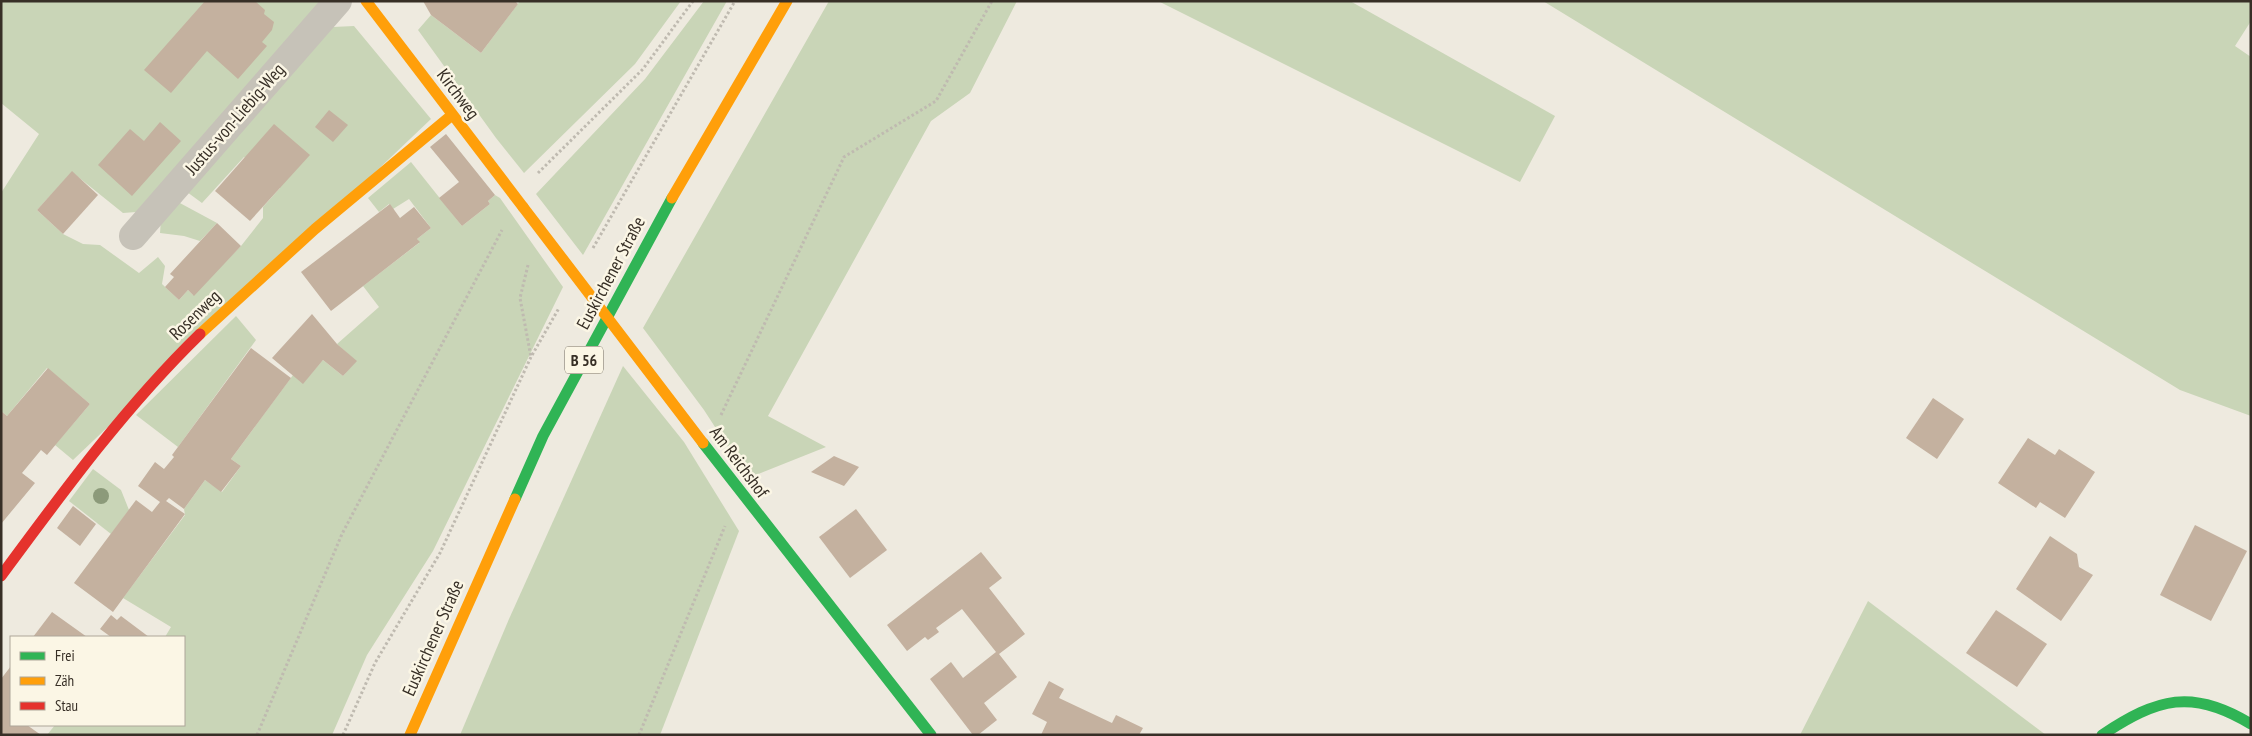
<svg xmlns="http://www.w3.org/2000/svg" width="2252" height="736" font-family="'PT Sans Narrow',sans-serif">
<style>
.green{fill:#c9d5b7}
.building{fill:#c4b19f}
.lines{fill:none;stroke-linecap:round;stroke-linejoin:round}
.path{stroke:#bfbab0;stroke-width:3;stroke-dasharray:2.5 2.5;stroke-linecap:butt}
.street{stroke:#c6c2b8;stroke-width:28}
.fast{stroke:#30b455;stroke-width:11}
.slow{stroke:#ff9f0a;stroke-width:11}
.jam{stroke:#e5322d;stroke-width:11}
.slow-bridge{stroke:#ff9f0a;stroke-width:11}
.tree{fill:#8c9a7a}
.labels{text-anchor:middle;stroke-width:5;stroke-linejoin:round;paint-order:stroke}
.shield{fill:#fbf6e5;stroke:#726b5f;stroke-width:1}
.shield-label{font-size:16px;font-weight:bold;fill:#372f26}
.street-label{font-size:18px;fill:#372f26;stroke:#fbf6e5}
</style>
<rect width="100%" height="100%" fill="#eeeadf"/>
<g class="green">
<polygon points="1,1 319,1 319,10 136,212 123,213 72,172 37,210 63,234 83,244 100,245 139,273 158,257 165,266 162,284 179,300 188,290 193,295 241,246 263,218 263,207 280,188 244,157 202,203 187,192 333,27 354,26 431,119 73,460 55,445 90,404 47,368 7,416 1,411 1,193 39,134 1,103"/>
<polygon points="520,1 681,1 635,64 524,173 496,138 418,30 431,15 481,53"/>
<polygon points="704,1 727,1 583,255 536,194 645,79"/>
<polygon points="829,1 1017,1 970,93 931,121 768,416 826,447 748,478 704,410 643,328"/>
<polygon points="1158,1 1350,1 1555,116 1520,182"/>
<polygon points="1543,1 2251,1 2251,21 2235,46 2251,57 2251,416 2180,390"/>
<polygon points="411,162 462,226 490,204 488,201 495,195 500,198 563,287 433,551 367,655 332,735 47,735 55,725 184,725 184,637 165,637 171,627 123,598 185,515 184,509 205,480 222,492 241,466 231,459 293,375 303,383 323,360 343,376 356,361 337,344 379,307 363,286 419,243 417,239 431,228 409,199 393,209 389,204 379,212 368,198"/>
<polygon points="178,202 217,223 200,241 184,236 160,233 161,220"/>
<polygon points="236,316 256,340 178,447 136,415"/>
<polygon points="623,366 684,442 739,531 660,735 460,735 509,619"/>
<polygon points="93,469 121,490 129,510 111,534 69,501"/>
<polygon points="1868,601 2046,735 1800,735"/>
</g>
<g class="building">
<polygon points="205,1 255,1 265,10 264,14 274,22 272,30 262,42 267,46 238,79 207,51 171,93 144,70"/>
<polygon points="423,1 515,1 518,4 481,53 431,15"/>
<polygon points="329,110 348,125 333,142 315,127"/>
<polygon points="160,122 181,141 132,196 98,165 130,129 144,141"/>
<polygon points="274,124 310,155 250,221 215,191"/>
<polygon points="446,134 495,195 488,201 490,204 462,226 439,198 459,182 430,147"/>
<polygon points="72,171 98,195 63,234 37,210"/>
<polygon points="390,204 400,218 414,207 431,228 417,239 420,242 331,311 301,272"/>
<polygon points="217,223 241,246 194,296 188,290 179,300 165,287 174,277 170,274"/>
<polygon points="312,314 337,344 357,361 343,376 323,360 303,384 272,358"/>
<polygon points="251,348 291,378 231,459 241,466 221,492 205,480 184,509 169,498 166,501 185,514 113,612 74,583 136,500 152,512 160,502 138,486 155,462 164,469 174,457 172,455"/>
<polygon points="48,368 90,404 47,455 41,450 22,473 35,483 1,524 1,411 7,416"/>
<polygon points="1933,398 1964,419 1937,459 1906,438"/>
<polygon points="2028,438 2055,455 2059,449 2095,472 2065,518 2040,502 2036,508 1998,483"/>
<polygon points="834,456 859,467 844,486 811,472"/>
<polygon points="73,506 96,524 80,546 57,528"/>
<polygon points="856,509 887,550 850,578 819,537"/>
<polygon points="2195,525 2247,551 2211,621 2160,595"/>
<polygon points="2050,536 2077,554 2079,567 2093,575 2061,621 2016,589"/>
<polygon points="981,552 1002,578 989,588 1025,634 999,654 1017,677 984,703 997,720 978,735 973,735 930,679 951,662 963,678 996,652 962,609 936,628 939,632 928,640 925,637 907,651 887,625"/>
<polygon points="1996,610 2047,644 2017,687 1966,653"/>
<polygon points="52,612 87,637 33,637"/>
<polygon points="111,615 117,620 121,616 149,637 111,637 100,629"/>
<polygon points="11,666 11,725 27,725 41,735 1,735 1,679"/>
<polygon points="1049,681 1064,689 1059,698 1112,723 1116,715 1143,728 1139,735 1041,735 1047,722 1032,714"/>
</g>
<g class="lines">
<g class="path">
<polyline points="538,173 643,69 693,1"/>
<polyline points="593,248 735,1"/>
<polyline points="528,265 520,298 531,357"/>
<polyline points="721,415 844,157 936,101 992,1"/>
<polyline points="257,735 342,534 502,230"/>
<polyline points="343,735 375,663 440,553 531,357 559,308"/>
<polyline points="639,735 725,526"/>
</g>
<polyline class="street" points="133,236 338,1"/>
<g class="fast">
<polyline points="703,443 931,735"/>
<polyline points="515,499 543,436 672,198"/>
<path d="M2102,735C2158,698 2192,688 2251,724"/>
</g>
<g class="slow">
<polyline points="366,1 523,207"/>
<polyline points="672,198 787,1"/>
<polyline points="200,334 315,229 452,115"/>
<polyline points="410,735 515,499"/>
</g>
<path class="jam" d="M1,576C63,492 125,407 200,334"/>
<polyline class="slow-bridge" points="523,207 703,443"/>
</g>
<circle class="tree" cx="101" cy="496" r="8"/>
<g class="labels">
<rect class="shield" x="565" y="346.5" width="38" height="27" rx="4"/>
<g class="shield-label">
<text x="584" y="366">B 56</text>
</g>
<g class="street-label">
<text transform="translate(458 94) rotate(53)" y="6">Kirchweg</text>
<text transform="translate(235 119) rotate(-49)" y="6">Justus-von-Liebig-Weg</text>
<text transform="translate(611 273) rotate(-62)" y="6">Euskirchener Straße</text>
<text transform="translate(195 315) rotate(-44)" y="6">Rosenweg</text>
<text transform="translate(739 462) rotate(53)" y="6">Am Reichshof</text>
<text transform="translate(433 638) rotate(-66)" y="6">Euskirchener Straße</text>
</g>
</g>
<rect width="2252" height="736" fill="none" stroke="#372f26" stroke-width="5"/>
<rect x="10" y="636" width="175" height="90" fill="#fbf6e5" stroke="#ada699"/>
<rect x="20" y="652" width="25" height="8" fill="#30b455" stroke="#ada699"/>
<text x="55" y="661" font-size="15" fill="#372f26">Frei</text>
<rect x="20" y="677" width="25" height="8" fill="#ff9f0a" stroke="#ada699"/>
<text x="55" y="686" font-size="15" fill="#372f26">Zäh</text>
<rect x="20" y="702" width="25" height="8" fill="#e5322d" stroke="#ada699"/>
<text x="55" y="711" font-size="15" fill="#372f26">Stau</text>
</svg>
